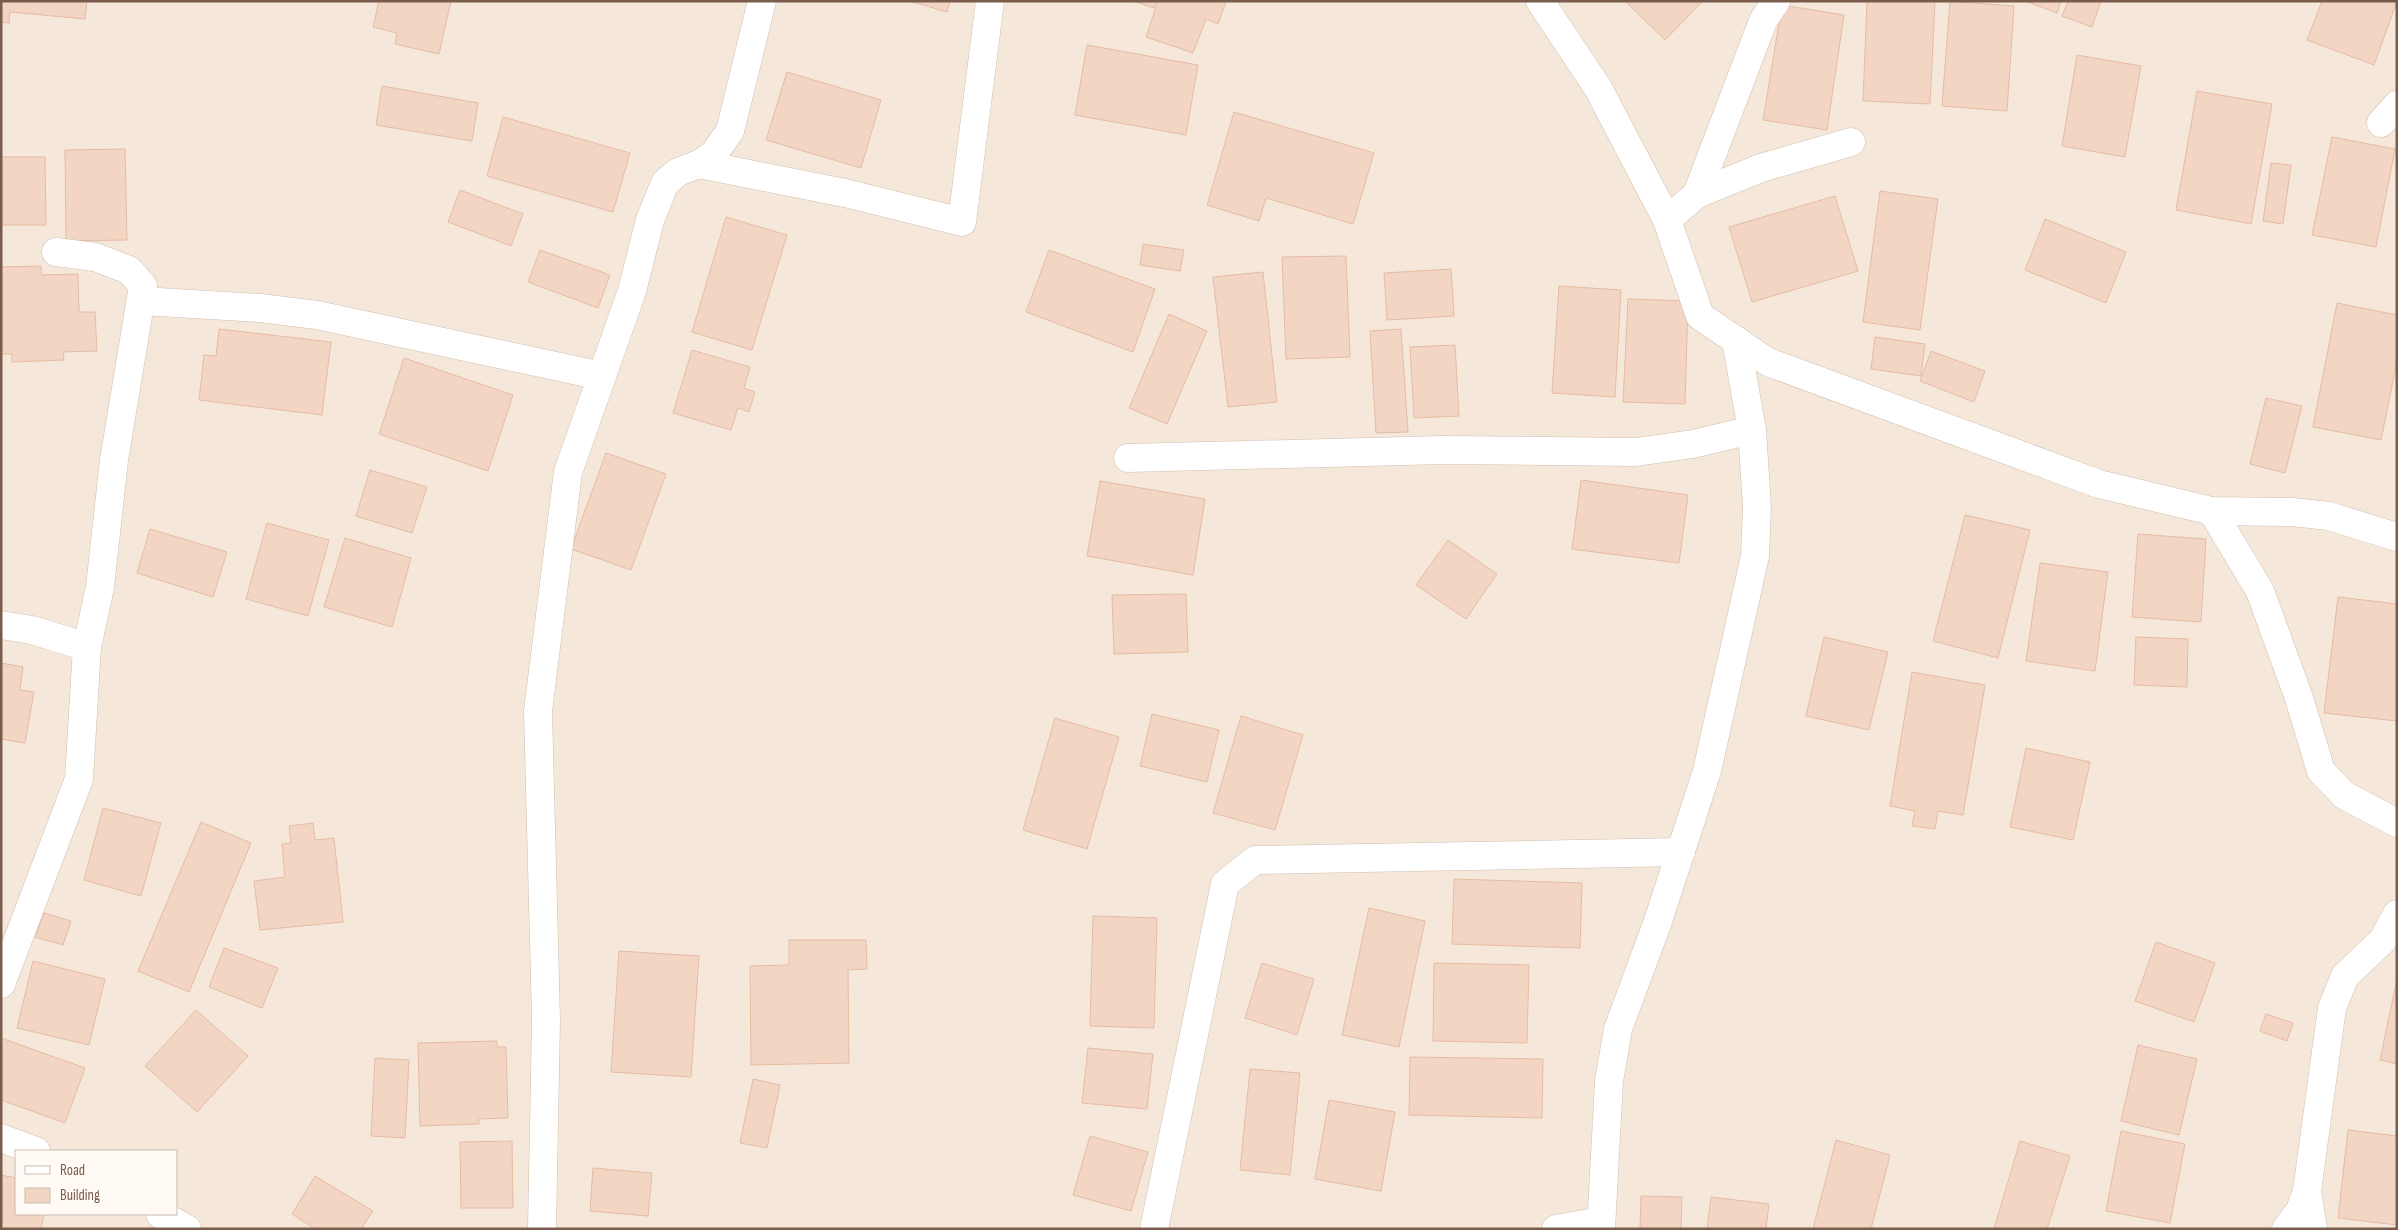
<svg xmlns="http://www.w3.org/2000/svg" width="2398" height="1230" font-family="'Sofia Sans Condensed',sans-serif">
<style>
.residential{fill:#f5e8da;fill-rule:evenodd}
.building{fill:#f3d5c3;stroke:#e6bba3}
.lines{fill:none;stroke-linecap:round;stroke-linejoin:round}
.street-casing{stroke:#d1beb0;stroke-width:29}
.street{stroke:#fff;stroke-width:28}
</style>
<rect width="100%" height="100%" fill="#fdf6ec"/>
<path class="residential" d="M1,1H2397V1229H1ZM16,1151H176V1214H16Z"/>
<g class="building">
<polygon points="1,1 87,1 85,19 10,12 9,23 1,22"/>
<polygon points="379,1 451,1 439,54 395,44 397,33 373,27"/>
<polygon points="910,1 950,1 947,12"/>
<polygon points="1133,1 1156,1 1154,8"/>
<polygon points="1158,1 1226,1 1218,24 1206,19 1193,53 1146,37"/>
<polygon points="1625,1 1703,1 1665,40"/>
<polygon points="1867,1 1935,1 1930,104 1863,101"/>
<polygon points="1950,1 2014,6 2007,111 1942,106"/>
<polygon points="2025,1 2061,1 2057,13"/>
<polygon points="2068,1 2101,1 2092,27 2062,16"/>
<polygon points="2322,1 2397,1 2374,65 2307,40"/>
<polygon points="1782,5 1844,15 1827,130 1763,120"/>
<polygon points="1087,45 1198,65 1186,135 1075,115"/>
<polygon points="2077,55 2141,66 2125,157 2062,146"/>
<polygon points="787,72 881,100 861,168 766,140"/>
<polygon points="382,86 478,103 472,141 376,125"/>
<polygon points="2197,91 2272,104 2251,224 2176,210"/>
<polygon points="1234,112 1374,153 1353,224 1266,198 1259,221 1207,205"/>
<polygon points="503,117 630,153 613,212 487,176"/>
<polygon points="2332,137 2395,149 2376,247 2312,235"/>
<polygon points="125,149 127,240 66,241 65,150"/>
<polygon points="1,157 45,157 46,225 1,225"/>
<polygon points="2271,163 2291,165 2283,224 2263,221"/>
<polygon points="460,190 523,214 511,246 448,222"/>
<polygon points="1880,191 1938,199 1920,330 1863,322"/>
<polygon points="1835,196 1858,271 1752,302 1729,227"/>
<polygon points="726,217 787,235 752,350 692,332"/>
<polygon points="2045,219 2126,252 2106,303 2025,270"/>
<polygon points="1143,244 1184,250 1180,271 1140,265"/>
<polygon points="540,250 610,275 598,308 528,282"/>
<polygon points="1049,250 1155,289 1133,352 1026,312"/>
<polygon points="1346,256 1350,357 1286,359 1282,257"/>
<polygon points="41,266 42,275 78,274 79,312 95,312 97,351 63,352 64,360 12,362 12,354 1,354 1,267"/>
<polygon points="1451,269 1454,316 1387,320 1384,273"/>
<polygon points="1263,272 1277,402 1228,407 1213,277"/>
<polygon points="1559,286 1621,290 1615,397 1552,393"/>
<polygon points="1628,299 1688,301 1685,404 1623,402"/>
<polygon points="2337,303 2397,315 2397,361 2381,440 2313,427"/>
<polygon points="1169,314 1207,331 1167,424 1129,408"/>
<polygon points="219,329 331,342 322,415 199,400 204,355 216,356"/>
<polygon points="1401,329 1408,432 1376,433 1370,331"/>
<polygon points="1875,337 1925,344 1921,376 1871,369"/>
<polygon points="1455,345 1459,416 1414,418 1410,347"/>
<polygon points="692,350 750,367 744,388 755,392 749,412 738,408 731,430 673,413"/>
<polygon points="1931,351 1985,371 1974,402 1920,381"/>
<polygon points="404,358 513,395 488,471 379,434"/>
<polygon points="2266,398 2302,406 2285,473 2250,464"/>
<polygon points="606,453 666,474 631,570 571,549"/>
<polygon points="370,470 427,487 412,533 356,516"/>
<polygon points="1581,480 1688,495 1679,563 1572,549"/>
<polygon points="1100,481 1205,499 1193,575 1087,556"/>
<polygon points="1965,515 2030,530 1998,658 1933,641"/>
<polygon points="267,523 329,540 308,616 246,599"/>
<polygon points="150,529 227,552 213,597 137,573"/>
<polygon points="2138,534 2206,539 2201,622 2132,617"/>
<polygon points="345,538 411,558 392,627 324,607"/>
<polygon points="1448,540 1497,574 1466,619 1416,585"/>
<polygon points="2040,563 2108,572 2095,671 2026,661"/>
<polygon points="1186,594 1188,652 1114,654 1112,595"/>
<polygon points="2338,597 2397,604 2397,721 2324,713"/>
<polygon points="1824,637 1888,652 1869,730 1806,716"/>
<polygon points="2136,637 2188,639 2187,687 2134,685"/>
<polygon points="1,663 23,667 20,690 34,692 25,743 1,739"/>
<polygon points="1912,672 1985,685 1963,815 1938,811 1935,829 1912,826 1915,811 1890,806"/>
<polygon points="1152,714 1219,730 1207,782 1140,766"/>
<polygon points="1241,716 1303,735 1275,830 1213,813"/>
<polygon points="1055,718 1119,737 1087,849 1023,830"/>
<polygon points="2026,748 2090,762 2073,840 2010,827"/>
<polygon points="103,808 161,823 141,896 84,880"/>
<polygon points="201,822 251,843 189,992 138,971"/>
<polygon points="313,823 315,840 334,838 343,922 260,930 254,881 285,877 282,844 291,843 289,826"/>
<polygon points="1454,879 1582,883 1580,948 1452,944"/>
<polygon points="1369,908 1425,921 1399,1047 1342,1035"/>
<polygon points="44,913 71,921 63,945 35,937"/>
<polygon points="1093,916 1157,918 1154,1028 1090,1026"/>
<polygon points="789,940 866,940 867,969 848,970 849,1063 751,1065 750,966 789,965"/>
<polygon points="2156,942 2215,963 2194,1022 2135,1001"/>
<polygon points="224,948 278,968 262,1008 209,987"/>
<polygon points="619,951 699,956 691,1077 611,1072"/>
<polygon points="33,961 105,979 89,1045 17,1028"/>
<polygon points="1262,963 1314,979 1297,1035 1245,1018"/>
<polygon points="1434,963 1529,965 1527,1043 1433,1041"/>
<polygon points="2397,979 2397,1064 2380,1060"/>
<polygon points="196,1010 248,1056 197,1112 145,1066"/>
<polygon points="2266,1014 2293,1023 2287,1041 2260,1031"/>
<polygon points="1,1038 85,1068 65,1123 1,1100"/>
<polygon points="497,1041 497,1047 506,1047 508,1118 479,1119 479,1124 420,1126 418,1043"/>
<polygon points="2138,1045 2197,1059 2179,1135 2121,1121"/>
<polygon points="1088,1048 1153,1054 1147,1109 1082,1103"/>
<polygon points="1410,1057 1543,1059 1542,1118 1409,1115"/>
<polygon points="375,1058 409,1060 405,1138 371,1136"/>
<polygon points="1250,1069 1300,1073 1290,1175 1240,1170"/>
<polygon points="753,1079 780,1085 767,1148 740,1143"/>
<polygon points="1329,1100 1395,1112 1381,1191 1315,1179"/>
<polygon points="2348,1130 2397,1136 2397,1225 2338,1218"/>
<polygon points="2121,1131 2185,1144 2170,1223 2106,1211"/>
<polygon points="1090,1136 1148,1152 1131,1211 1073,1195"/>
<polygon points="1836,1140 1890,1155 1871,1229 1813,1229"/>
<polygon points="512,1141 513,1208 461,1208 460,1142"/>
<polygon points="2020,1141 2070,1156 2047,1229 1994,1229"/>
<polygon points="593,1168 652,1173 648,1216 590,1211"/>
<polygon points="1,1175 16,1178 16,1214 44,1214 41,1229 1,1229"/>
<polygon points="315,1176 373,1211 362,1227 365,1229 315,1229 292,1214"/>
<polygon points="1641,1196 1682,1197 1681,1229 1640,1229"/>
<polygon points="1711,1197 1769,1204 1766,1229 1707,1229"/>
</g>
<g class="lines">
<defs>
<g id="street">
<polyline points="1540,1 1598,88 1667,220 1700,316 1768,362 2099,484 2212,511 2292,512 2329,516 2397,537"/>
<polyline points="2381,123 2397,105"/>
<polyline points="699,164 845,193 962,222 990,1"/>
<polyline points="1697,194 1763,21 1776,1"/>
<polyline points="1667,220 1697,194 1761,168 1851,142"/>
<polyline points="141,301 260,308 317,315 602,376"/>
<polyline points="1128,458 1444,450 1636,452 1693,444 1752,430"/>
<polyline points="2212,511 2260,591 2299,698 2321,771 2344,795 2397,823"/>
<polyline points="1,625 32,630 87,647"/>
<polyline points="1,984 79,779 87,647 100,587 114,460 143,286 129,270 95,257 56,252"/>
<polyline points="1,1138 36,1151"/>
<polyline points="160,1214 187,1229"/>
<polyline points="542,1229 546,1020 538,711 568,472 632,291 650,220 665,183 678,172 699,164 713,155 730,131 762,1"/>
<polyline points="1154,1229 1225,884 1255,860 1681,852"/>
<polyline points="1556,1229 1601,1221"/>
<polyline points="1601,1229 1609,1081 1618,1029 1657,924 1707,771 1755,556 1757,507 1752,430 1736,340"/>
<polyline points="2286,1229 2300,1210 2307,1191"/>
<polyline points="2313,1229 2307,1191 2332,1008 2345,976 2383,940 2397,914"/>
</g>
</defs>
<use href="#street" class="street-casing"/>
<use href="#street" class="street"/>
</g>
<rect width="2398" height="1230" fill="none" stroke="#7a5c4d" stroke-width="5"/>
<rect x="15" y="1150" width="162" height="65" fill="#fffaf3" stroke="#cabbb1"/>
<rect x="25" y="1166" width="25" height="8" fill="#ffffff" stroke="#cabbb1"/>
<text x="60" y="1175" font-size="15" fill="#7a5c4d">Road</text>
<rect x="25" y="1188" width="25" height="15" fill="#f3d5c3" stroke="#cabbb1"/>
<text x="60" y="1200" font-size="15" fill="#7a5c4d">Building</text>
</svg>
